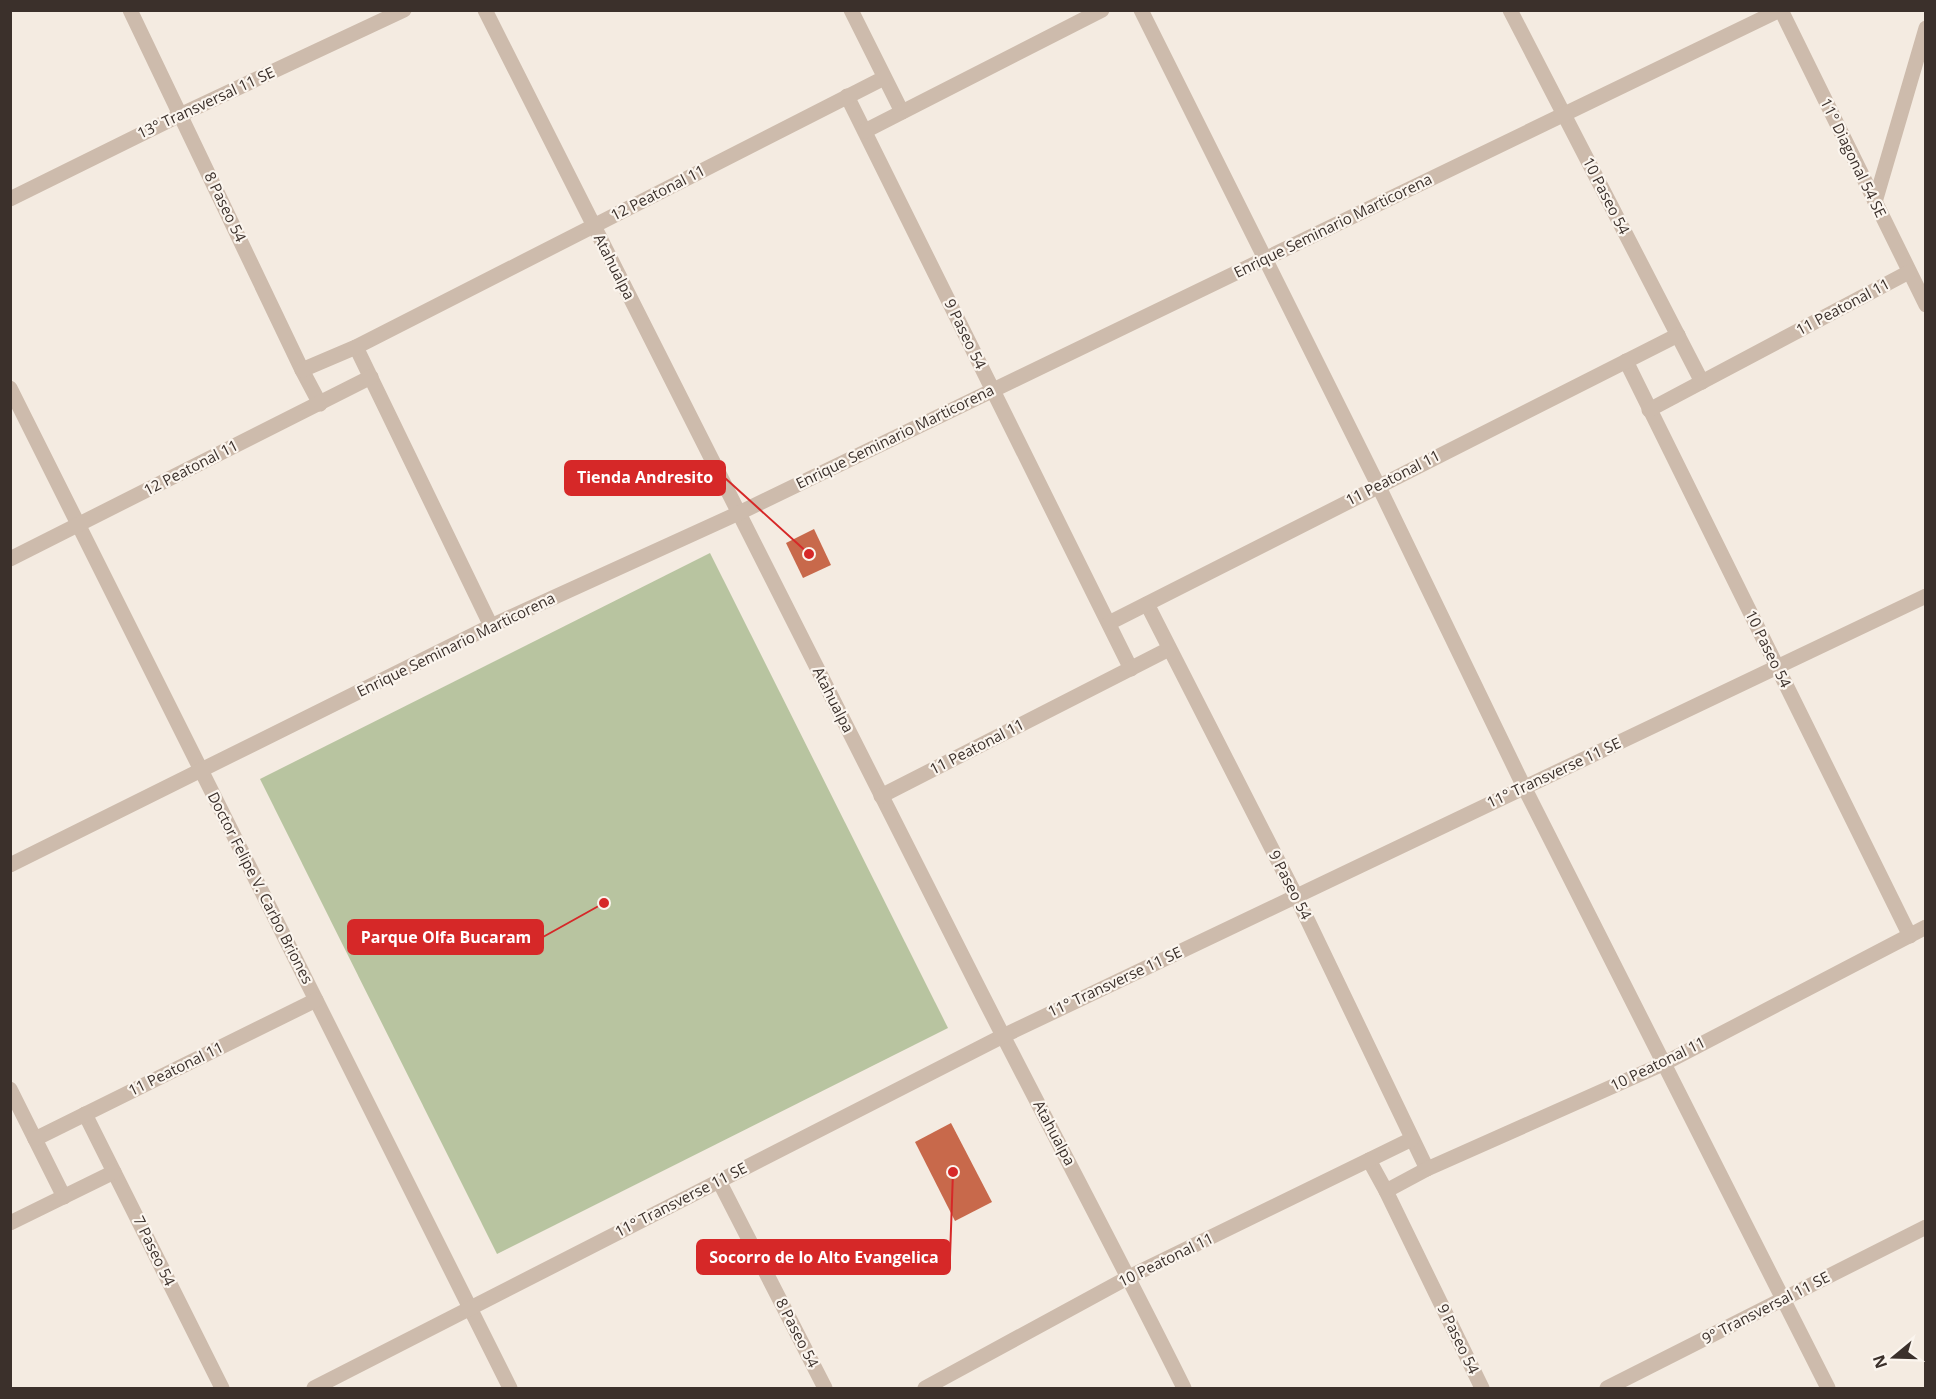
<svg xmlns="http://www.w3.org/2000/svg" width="1936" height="1399" font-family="'Open Sans',sans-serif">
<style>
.green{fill:#b8c4a0}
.building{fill:#c8694b}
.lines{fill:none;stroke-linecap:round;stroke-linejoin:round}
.minor{stroke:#cdbbac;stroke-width:15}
.labels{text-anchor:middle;stroke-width:4.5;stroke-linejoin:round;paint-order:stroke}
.street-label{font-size:15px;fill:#3b302b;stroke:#fbf5ee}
.leader{fill:none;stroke:#d62828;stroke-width:2}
.callout-dot{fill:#d62828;stroke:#fbf5ee;stroke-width:2}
.callout{fill:#d62828;stroke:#d62828;stroke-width:2}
.callout-label{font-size:16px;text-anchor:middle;font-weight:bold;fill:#fff}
</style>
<rect width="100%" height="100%" fill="#f4ebe1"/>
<polygon class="green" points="710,553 948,1028 497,1254 260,779"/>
<g class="building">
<polygon points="814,529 831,565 803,578 786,543"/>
<polygon points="951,1123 992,1202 955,1221 915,1142"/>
</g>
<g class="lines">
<g class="minor">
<polyline points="130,10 302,370 320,404"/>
<path d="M485,10C645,330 806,649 968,967C1039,1108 1114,1247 1184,1388"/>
<polyline points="851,10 902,112"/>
<polyline points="1141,10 1378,485 1524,787 1828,1388"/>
<polyline points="1510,10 1702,382"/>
<polyline points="1781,10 1926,305"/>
<polyline points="847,96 1131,669"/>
<polyline points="865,131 1102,10"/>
<polyline points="10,199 180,115 404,10"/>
<polyline points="1875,202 1926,28"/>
<polyline points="356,347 491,626"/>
<polyline points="1626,361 1910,936"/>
<polyline points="302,370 356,347 884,78"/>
<polyline points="10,388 510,1388"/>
<polyline points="1649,410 1909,272"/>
<polyline points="10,559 371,377"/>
<polyline points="1147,604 1296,896 1427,1169"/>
<polyline points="1109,623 1678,335"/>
<polyline points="881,796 1169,649"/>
<polyline points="10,865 491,626 739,513 1780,10"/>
<polyline points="10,1089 64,1197"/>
<polyline points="85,1114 222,1388"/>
<polyline points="35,1139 316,1000"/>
<polyline points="1369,1160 1386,1191 1482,1388"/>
<polyline points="719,1181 825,1388"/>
<polyline points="1386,1191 1427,1169 1663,1064 1926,927"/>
<polyline points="10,1223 114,1172"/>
<polyline points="314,1388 1003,1036 1926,596"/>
<polyline points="925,1388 1129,1277 1412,1139"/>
<polyline points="1607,1388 1926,1227"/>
</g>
</g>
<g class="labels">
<g class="street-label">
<text transform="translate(206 103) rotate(-25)" y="5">13° Transversal 11 SE</text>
<text transform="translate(1853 158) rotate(64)" y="5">11° Diagonal 54 SE</text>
<text transform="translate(658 193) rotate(-27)" y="5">12 Peatonal 11</text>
<text transform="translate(1606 196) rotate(63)" y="5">10 Paseo 54</text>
<text transform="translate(225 207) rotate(64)" y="5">8 Paseo 54</text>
<text transform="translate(1333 226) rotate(-26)" y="5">Enrique Seminario Marticorena</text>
<text transform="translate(614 267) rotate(63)" y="5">Atahualpa</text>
<text transform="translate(1843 307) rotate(-28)" y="5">11 Peatonal 11</text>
<text transform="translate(965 334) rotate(64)" y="5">9 Paseo 54</text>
<text transform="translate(895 437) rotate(-26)" y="5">Enrique Seminario Marticorena</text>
<text transform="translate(191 468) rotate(-27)" y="5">12 Peatonal 11</text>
<text transform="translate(1393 478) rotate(-27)" y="5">11 Peatonal 11</text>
<text transform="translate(456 645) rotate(-26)" y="5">Enrique Seminario Marticorena</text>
<text transform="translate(1768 649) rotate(64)" y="5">10 Paseo 54</text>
<text transform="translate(833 700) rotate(63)" y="5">Atahualpa</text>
<text transform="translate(977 747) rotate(-27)" y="5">11 Peatonal 11</text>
<text transform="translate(1554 773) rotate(-25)" y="5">11° Transverse 11 SE</text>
<text transform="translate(1290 885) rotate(63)" y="5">9 Paseo 54</text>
<text transform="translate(260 888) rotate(63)" y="5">Doctor Felipe V. Carbo Briones</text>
<text transform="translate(1115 982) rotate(-25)" y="5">11° Transverse 11 SE</text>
<text transform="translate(1658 1064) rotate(-26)" y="5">10 Peatonal 11</text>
<text transform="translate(176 1069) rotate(-26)" y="5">11 Peatonal 11</text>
<text transform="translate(1054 1133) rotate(62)" y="5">Atahualpa</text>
<text transform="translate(681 1200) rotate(-27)" y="5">11° Transverse 11 SE</text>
<text transform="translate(154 1251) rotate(64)" y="5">7 Paseo 54</text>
<text transform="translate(1166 1260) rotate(-26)" y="5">10 Peatonal 11</text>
<text transform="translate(1766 1308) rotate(-27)" y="5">9° Transversal 11 SE</text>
<text transform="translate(797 1333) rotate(63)" y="5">8 Paseo 54</text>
<text transform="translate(1458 1339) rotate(64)" y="5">9 Paseo 54</text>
</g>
</g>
<path class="leader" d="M809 554L725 478M604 903L543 937M953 1172L950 1257"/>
<g class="callout-dot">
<circle cx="809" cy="554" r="6"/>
<circle cx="604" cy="903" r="6"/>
<circle cx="953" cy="1172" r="6"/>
</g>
<g class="callout">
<rect x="565" y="461" width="160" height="34" rx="6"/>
<rect x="348" y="920" width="195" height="34" rx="6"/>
<rect x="697" y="1240" width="253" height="34" rx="6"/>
</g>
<g class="callout-label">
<text x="645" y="483">Tienda Andresito</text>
<text x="446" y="943">Parque Olfa Bucaram</text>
<text x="824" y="1263">Socorro de lo Alto Evangelica</text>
</g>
<rect width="1936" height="1399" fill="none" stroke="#3b302b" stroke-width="24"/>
<g transform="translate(1894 1357) rotate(251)" stroke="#fbf5ee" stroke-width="4.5" paint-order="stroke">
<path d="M0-4.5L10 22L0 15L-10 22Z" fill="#3b302b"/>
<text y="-9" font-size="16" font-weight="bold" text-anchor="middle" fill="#3b302b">N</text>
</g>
</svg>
